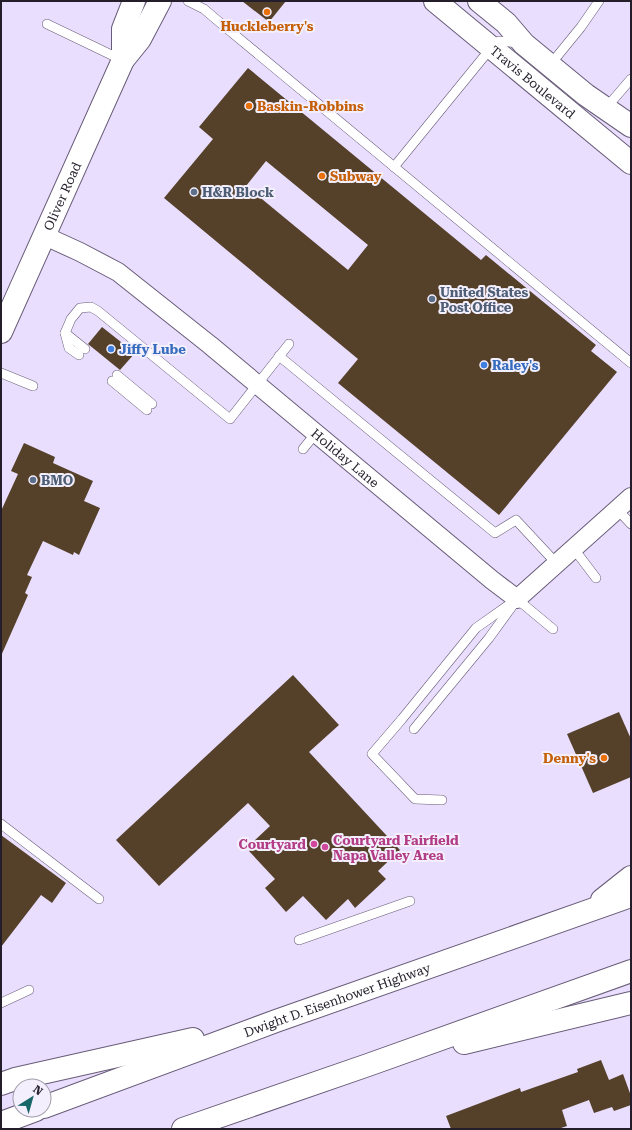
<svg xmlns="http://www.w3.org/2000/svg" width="632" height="1130" font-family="'Roboto Serif',serif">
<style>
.building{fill:#554029;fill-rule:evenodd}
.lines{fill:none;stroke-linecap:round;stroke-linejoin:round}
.lane-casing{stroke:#685c78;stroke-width:10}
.street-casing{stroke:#685c78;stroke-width:20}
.secondary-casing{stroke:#685c78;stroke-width:24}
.highway-casing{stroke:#685c78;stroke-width:24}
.lane{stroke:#fff;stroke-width:9}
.street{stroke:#fff;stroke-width:18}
.secondary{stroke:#fff;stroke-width:22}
.highway{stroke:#fff;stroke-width:22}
.food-dot{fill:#e8710a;stroke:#f4effc;stroke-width:1.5}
.service-dot{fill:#5c6f8a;stroke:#f4effc;stroke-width:1.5}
.shop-dot{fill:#3f7fe0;stroke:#f4effc;stroke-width:1.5}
.hotel-dot{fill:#d1479c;stroke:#f4effc;stroke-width:1.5}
.labels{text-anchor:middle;stroke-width:4;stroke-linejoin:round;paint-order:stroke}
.food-label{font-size:13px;font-weight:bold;fill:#c56008;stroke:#f4effc;text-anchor:start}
.street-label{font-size:13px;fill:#231e2a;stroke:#f4effc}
.service-label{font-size:13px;font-weight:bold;fill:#4e5e75;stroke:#f4effc;text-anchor:start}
.shop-label{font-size:13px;font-weight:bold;fill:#366cbe;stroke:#f4effc;text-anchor:start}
.hotel-label{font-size:13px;font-weight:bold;fill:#b23c85;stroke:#f4effc;text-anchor:start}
</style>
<rect width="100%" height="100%" fill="#eadefe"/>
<g class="building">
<polygon points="242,1 286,1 269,22"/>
<path d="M248,68L481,260L486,255L596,345L591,351L617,372L499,515L338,383L358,359L164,198L213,139L199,127ZM266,161L368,245L348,270L246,186Z"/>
<polygon points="102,327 135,353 120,370 88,344"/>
<polygon points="24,443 55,457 53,463 93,481 84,501 100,508 79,555 74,552 73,555 43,541 27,575 32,577 25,593 28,595 1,656 1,511 18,474 11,471"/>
<polygon points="293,675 339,725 309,752 400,850 378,871 386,879 355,908 348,899 326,920 303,896 286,912 265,888 275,879 249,851 256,845 253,842 270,826 248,803 159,886 116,840"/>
<polygon points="619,712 631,739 631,777 593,793 567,734"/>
<polygon points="1,835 66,883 52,903 41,895 1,947"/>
<polygon points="601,1060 609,1080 623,1074 631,1096 631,1105 614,1111 612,1107 594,1113 589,1100 562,1110 567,1126 558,1129 451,1129 446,1116 520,1088 521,1092 578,1072 577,1069"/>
</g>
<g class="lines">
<defs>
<g id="lane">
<polyline points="188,1 204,9 218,21 631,363"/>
<polyline points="47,24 122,60"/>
<polyline points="550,65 581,27 599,1"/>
<polyline points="606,108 631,79"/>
<polyline points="394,167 491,48 499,41 520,43"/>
<polyline points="65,333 85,349"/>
<polyline points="79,355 69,348 65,333 71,319 80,308 91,307 98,311 230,419 289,344"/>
<polyline points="279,356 495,533 516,520 557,564"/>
<polyline points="1,373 33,386"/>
<polyline points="117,375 152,404"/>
<polyline points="112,381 147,410"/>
<polyline points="303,449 316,433"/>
<polyline points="617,509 631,524"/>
<polyline points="574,549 596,578"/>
<polyline points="517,599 553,629"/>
<polyline points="414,729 489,638 513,605"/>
<polyline points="442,800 415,799 372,754 402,719 476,628 517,599"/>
<polyline points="1,824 99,899"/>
<polyline points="299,940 410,901"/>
<polyline points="1,1003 29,990"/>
</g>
<g id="street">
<path id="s1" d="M45,236L80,252L118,272L210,345L492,580L517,599L631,497"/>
</g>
<g id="secondary">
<path id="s2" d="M435,1L631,163"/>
<polyline points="479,1 506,23 524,44 586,95 631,126"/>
<polyline points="123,60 123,29 134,1"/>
<path id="s3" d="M1,332L123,60L140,39L160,1"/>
</g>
<g id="highway">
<polyline points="602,900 631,877"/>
<polyline points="464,1043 631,1003"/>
<polyline points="1,1084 15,1079 193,1039"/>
<path id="s4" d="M44,1107L276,1021L631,896"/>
<polyline points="1,1123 36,1110"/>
<polyline points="183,1129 368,1065 631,971"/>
</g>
</defs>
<use href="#lane" class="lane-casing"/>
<use href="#street" class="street-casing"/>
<use href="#secondary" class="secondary-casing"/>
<use href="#highway" class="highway-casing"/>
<use href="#lane" class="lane"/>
<use href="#street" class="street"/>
<use href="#secondary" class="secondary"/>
<use href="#highway" class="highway"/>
</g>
<g class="food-dot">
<circle cx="267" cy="12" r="4"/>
<circle cx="249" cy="106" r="4"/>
<circle cx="322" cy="176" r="4"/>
<circle cx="604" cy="758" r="4"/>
</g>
<g class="service-dot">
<circle cx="194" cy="192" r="4"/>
<circle cx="432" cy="299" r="4"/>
<circle cx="33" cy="480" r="4"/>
</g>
<g class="shop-dot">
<circle cx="111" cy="349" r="4"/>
<circle cx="484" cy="365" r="4"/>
</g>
<g class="hotel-dot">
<circle cx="314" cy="844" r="4"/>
<circle cx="325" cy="847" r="4"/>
</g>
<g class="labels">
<g class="food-label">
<text x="267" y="31" text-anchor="middle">Huckleberry's</text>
<text x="257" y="111">Baskin-Robbins</text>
<text x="330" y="181">Subway</text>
<text x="596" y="763" text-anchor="end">Denny's</text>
</g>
<g class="street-label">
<text dy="5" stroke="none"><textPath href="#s2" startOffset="127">Travis Boulevard</textPath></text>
<text dy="5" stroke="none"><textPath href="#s3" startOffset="149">Oliver Road</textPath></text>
<text dy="5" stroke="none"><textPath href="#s1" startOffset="375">Holiday Lane</textPath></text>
<text dy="5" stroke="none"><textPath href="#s4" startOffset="312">Dwight D. Eisenhower Highway</textPath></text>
</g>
<g class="service-label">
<text x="202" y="197">H&amp;R Block</text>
<text x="440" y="297">United States<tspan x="440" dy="15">Post Office</tspan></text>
<text x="41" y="485">BMO</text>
</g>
<g class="shop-label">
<text x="119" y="354">Jiffy Lube</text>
<text x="492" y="370">Raley's</text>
</g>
<g class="hotel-label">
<text x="333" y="845">Courtyard Fairfield<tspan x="333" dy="15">Napa Valley Area</tspan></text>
<text x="306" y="849" text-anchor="end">Courtyard</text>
</g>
</g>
<rect width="632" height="1130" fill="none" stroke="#231e2a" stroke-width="4"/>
<g transform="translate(32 1098) rotate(37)"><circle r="19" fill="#f4effc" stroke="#a09ba8"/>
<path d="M0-3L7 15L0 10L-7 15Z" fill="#176668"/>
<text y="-6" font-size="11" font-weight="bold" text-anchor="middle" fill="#231e2a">N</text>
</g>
</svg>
